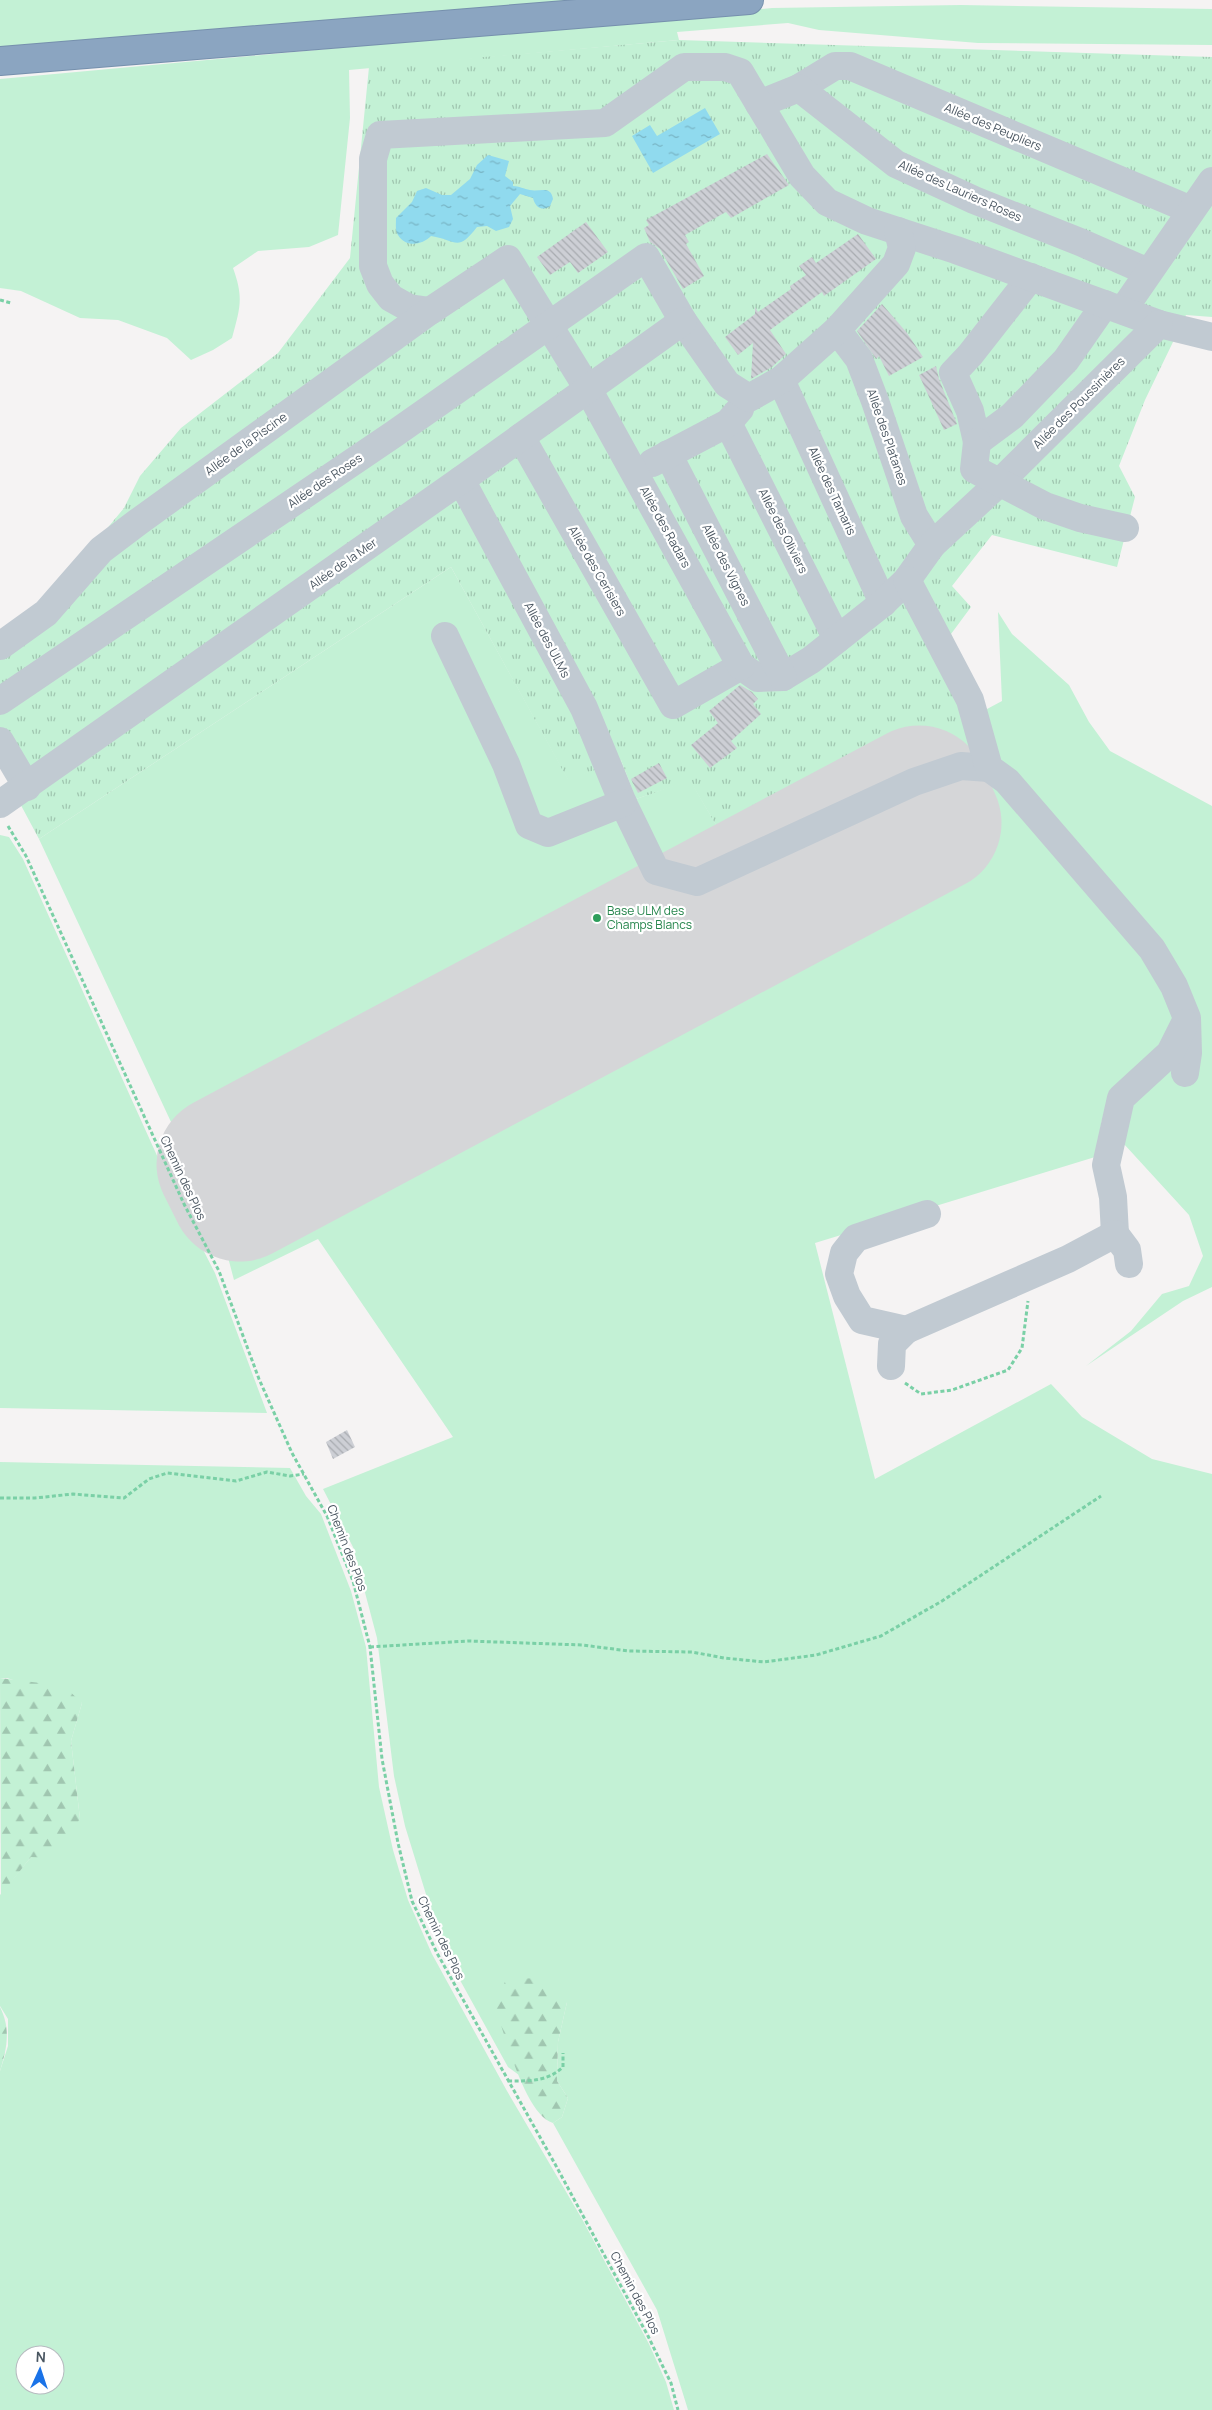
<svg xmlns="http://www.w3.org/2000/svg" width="1212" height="2410" font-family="Manrope,sans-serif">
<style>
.grass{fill:#c3f1d5;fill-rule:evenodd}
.forest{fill:url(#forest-firs)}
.park{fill:url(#park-tufts)}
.water{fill:url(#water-ripples)}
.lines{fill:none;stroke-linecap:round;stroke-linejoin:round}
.runway{stroke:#d5d6d8;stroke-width:139}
.building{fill:url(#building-back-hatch)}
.highway-casing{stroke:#7690ad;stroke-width:30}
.path{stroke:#7ad0a6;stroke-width:3;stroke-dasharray:4 2.5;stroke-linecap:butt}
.minor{stroke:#c1cad2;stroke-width:28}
.highway{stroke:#8ba5c1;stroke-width:28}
.leisure-dot{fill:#2e9e5b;stroke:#fff;stroke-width:2}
.labels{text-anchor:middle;stroke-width:4.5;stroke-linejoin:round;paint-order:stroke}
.street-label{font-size:12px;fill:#4a5661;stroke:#fff}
.leisure-label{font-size:12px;fill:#27864d;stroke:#fff;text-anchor:start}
</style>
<defs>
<pattern id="forest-firs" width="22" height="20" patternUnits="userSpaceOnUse" patternTransform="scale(1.25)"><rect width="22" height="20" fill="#c3f1d5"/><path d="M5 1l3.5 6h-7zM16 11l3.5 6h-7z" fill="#a0c6b0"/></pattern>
<pattern id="park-tufts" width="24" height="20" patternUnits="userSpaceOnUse" patternTransform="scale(1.25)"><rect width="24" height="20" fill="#c3f1d5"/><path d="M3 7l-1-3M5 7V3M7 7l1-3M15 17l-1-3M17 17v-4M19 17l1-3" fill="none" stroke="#a0c6b0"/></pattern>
<pattern id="water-ripples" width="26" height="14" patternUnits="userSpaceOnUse" patternTransform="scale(1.25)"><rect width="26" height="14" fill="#90daee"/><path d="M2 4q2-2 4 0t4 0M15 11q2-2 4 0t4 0" fill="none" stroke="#78b4c4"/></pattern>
<pattern id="building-back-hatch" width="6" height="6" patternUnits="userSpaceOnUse" patternTransform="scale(1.25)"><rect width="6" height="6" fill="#cdcfd5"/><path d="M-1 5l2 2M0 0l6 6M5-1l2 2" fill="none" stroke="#a8abb0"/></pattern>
</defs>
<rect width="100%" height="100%" fill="#f5f3f3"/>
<g class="grass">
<polygon points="0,0 663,0 0,55"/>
<path d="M961,5L1212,9V45L978,43L819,30L788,23L677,32L679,40L349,70L350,118L338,235L309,247L258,251L233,268C244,298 240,308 232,338L213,350L191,360L167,338L118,320L80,318L21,291L0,288V79L772,8Z"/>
<polygon points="451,567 568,779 621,760 636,799 690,780 729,847 1002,701 998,612 1012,634 1069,685 1089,722 1110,751 1212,806 1212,1287 1183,1301 1086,1366 1131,1331 1162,1294 1189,1286 1203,1256 1189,1215 1102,1120 1095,1157 815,1243 875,1479 1051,1384 1082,1417 1152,1459 1212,1474 1212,2410 688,2410 657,2310 553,2123 562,2117 568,2098 557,2081 558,2042 567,2002 510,2047 519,2075 508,2067 429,1924 429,1904 405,1826 394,1776 377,1638 353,1547 323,1489 453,1437 318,1239 234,1280 220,1227 39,839"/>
<polygon points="0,835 9,837 23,859 173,1191 215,1273 267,1413 0,1408"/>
<path d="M0,1462L290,1468L306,1496L321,1514L351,1591L366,1647L379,1787L393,1850L408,1900L432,1954L507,2091L582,2219L649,2344L666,2382L674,2410H0V2071L8,2046V2019L0,2006V1895L31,1857L80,1819L71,1741L82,1703L7,1678H0ZM25,2355H55V2385H25Z"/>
</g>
<g class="forest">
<polygon points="0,1678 64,1686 82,1703 71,1741 80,1819 54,1858 31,1857 1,1895"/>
<path d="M542,1978L567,2002L558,2042L557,2081L568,2098L562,2117L553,2123C525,2115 505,2034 495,2007L506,1979Z"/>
<path d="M0,2007C11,2029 7,2048 0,2071Z"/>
</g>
<polygon class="park" points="679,40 1212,57 1212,317 1186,315 1145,400 1119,466 1135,497 1117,567 992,535 952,586 971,607 951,634 986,711 729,847 690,781 636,799 621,760 568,780 451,567 39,839 0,766 0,640 86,554 124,508 140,476 181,428 278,353 350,258 369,67"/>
<g class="water">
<polygon points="705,108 720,134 653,173 632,136 650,125 657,136"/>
<path d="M488,155L509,161L505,176L513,182V186C519,186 524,189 530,190C540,192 551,185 553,199L550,206C542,212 535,207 533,198L520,194L510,206L513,219L509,227L496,231L487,226L477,227C457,253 457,240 431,236C422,245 406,248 398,235C395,231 396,224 396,218L412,202L417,191L426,188L442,195H451L470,179L477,165Z"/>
</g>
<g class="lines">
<polygon class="runway" points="919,795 932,823 240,1192 226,1164"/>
</g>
<g class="building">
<polygon points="767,154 789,185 731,218 726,212 685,235 689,242 686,244 704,276 683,289 660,249 650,242 644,228 649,225 646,220"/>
<polygon points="586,222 608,252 578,273 570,262 550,275 537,257"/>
<polygon points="858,234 876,259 824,296 822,292 770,330 786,354 772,367 751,379 753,343 738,355 725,337 755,314 755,307 758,312 791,289 790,286 806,275 799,266 812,257 816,263"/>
<polygon points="882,304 907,333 923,357 889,376 879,356 876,359 857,331"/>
<polygon points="936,366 939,379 957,424 944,430 919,375"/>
<polygon points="740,685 752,692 758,699 753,704 761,714 731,741 737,748 710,768 691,745 718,723 709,711"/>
<polygon points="659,763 667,778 638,793 631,779"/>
<polygon points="347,1430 355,1447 333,1459 326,1442"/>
</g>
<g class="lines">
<defs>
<polyline id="highway" points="0,61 749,0"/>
</defs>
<use href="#highway" class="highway-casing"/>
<g class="path">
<polyline points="0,300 11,303"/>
<polyline points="8,826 26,856 184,1204 219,1271 259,1379 292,1453 327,1516 353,1581 370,1647 382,1759 398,1843 412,1901 437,1953 555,2164 648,2336 671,2383 678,2410"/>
<polyline points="905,1383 921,1394 952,1390 1008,1370 1022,1348 1028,1301"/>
<polyline points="0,1498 35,1498 73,1494 124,1498 149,1479 167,1473 236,1481 267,1472 290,1476 304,1474"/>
<polyline points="370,1647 468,1641 582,1645 629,1651 692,1652 724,1658 764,1662 816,1655 881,1636 942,1601 1101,1496"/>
<path d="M508,2081C529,2081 547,2082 563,2067V2053"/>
</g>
<g class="minor">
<polyline points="799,88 835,66 850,66 1191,210"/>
<polyline points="759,104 799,88 896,164 974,200 1080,242 1148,272"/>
<polyline points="1031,277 970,355 953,373 970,411 977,442 1012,416 1066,360 1105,304"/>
<polyline points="1123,310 1212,181"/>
<polyline points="430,311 409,308 391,298 380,284 373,266 373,159 380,135 605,123 684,67 725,67 740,72 802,176 827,202 867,221 956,250 1159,324 1212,337"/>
<polyline points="837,330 859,359 875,401 914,516 932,545"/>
<polyline points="781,380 883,603"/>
<polyline points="728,423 837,639"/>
<polyline points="521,437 673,705 741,666 758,678 783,677 811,660 883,603 907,580 932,545 999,483 1159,324"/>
<polyline points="977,442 974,469 1045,506 1080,518 1125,528"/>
<polyline points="668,454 783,677"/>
<polyline points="652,463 728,423 740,409"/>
<polyline points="461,480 584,708 623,803 656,871 697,882 914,782 961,766 989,768"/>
<polyline points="907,580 970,700 989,768 1007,781 1152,949 1174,986 1187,1018 1188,1053 1185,1073"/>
<polyline points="445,636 506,764 529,825 548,833 623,803"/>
<polyline points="0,646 46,613 101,550 138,522 430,311 508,259 588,389 741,666"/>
<polyline points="0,701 394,434 646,257 683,321 727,384 749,398 781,380 837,330 896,264 902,248 898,231"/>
<polyline points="0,741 27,787"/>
<polyline points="0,804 461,480 683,321"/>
<polyline points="1115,1234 1113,1197 1106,1165 1121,1098 1170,1053 1185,1023"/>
<polyline points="906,1330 1068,1259 1115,1234 1127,1250 1129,1264"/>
<polyline points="891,1366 892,1344 906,1330 862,1320 847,1296 839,1274 844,1253 856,1238 927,1214"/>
</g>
<use href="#highway" class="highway"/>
</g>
<circle class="leisure-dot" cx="597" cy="918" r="5"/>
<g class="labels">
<g class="street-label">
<text transform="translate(993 127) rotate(23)" y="4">Allée des Peupliers</text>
<text transform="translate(960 191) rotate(24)" y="4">Allée des Lauriers Roses</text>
<text transform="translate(1079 403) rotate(-45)" y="4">Allée des Poussinières</text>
<text transform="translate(887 437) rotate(71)" y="4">Allée des Platanes</text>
<text transform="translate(246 444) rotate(-36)" y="4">Allée de la Piscine</text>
<text transform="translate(325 481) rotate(-34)" y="4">Allée des Roses</text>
<text transform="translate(832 491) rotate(65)" y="4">Allée des Tamaris</text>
<text transform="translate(665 527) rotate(61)" y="4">Allée des Radars</text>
<text transform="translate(783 531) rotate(63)" y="4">Allée des Oliviers</text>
<text transform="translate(343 564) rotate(-35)" y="4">Allée de la Mer</text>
<text transform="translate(726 565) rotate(63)" y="4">Allée des Vignes</text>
<text transform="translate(597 571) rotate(60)" y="4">Allée des Cerisiers</text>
<text transform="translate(547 640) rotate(62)" y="4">Allée des ULMs</text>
<text transform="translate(183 1178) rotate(65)" y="4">Chemin des Plos</text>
<text transform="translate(347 1548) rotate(69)" y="4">Chemin des Plos</text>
<text transform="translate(441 1938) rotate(64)" y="4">Chemin des Plos</text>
<text transform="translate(635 2293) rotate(62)" y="4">Chemin des Plos</text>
</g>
<g class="leisure-label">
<text x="607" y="915">Base ULM des<tspan x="607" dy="14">Champs Blancs</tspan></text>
</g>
</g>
<g transform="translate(40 2370) rotate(3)"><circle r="24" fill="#ffffff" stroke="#b7bbc0"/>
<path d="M0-4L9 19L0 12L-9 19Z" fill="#1a73e8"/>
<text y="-8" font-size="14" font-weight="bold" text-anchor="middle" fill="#4a5661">N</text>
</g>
</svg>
